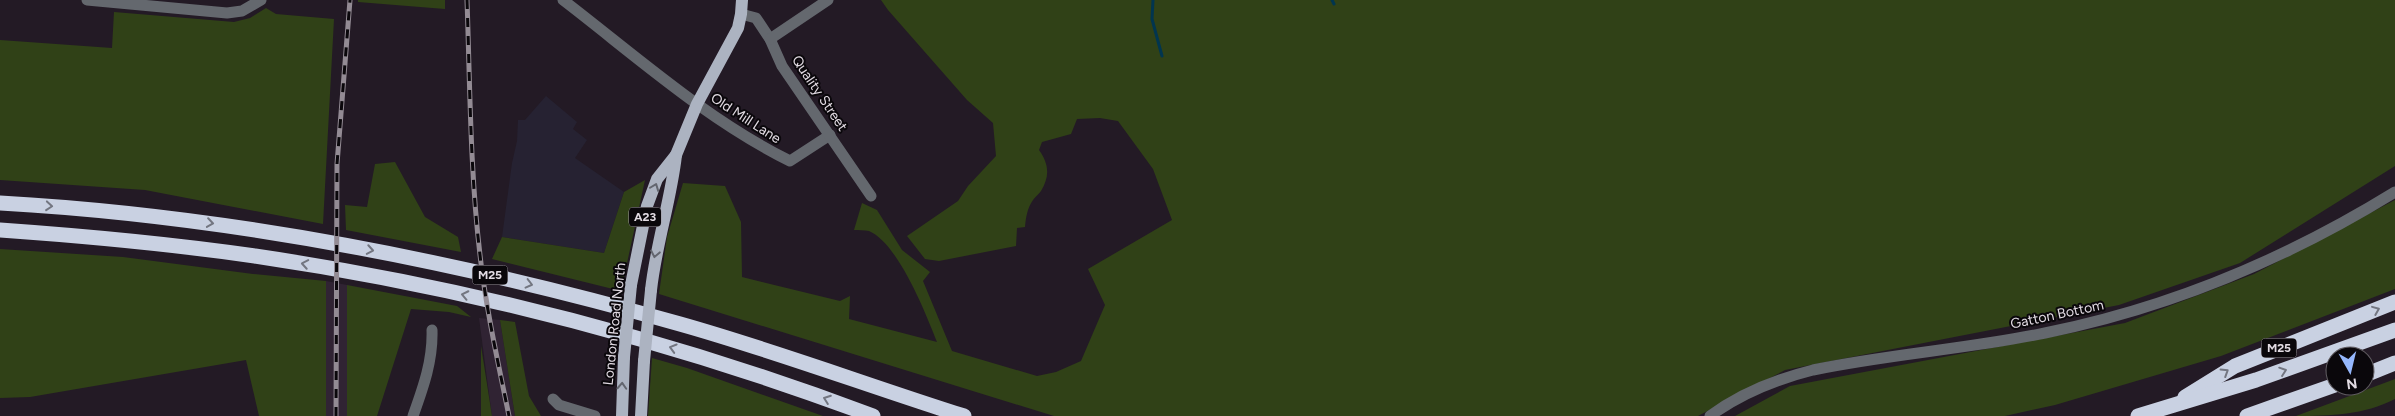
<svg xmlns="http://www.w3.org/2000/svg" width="2395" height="416" font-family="Figtree,sans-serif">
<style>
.built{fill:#302333}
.industrial{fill:#262232}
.green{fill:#304117}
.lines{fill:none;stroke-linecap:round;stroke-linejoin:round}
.stream{stroke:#01354f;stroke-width:3}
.minor{stroke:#64686e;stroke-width:11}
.major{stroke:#acb3c1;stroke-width:12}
.highway{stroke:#c9d1e2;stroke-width:15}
.rail-casing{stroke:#938b94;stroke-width:5}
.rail{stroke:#0a070b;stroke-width:3;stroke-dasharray:9;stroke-linecap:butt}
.major-bridge{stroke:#acb3c1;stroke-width:12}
.oneway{stroke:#63666f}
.oneway2{stroke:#737681}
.labels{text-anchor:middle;stroke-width:4;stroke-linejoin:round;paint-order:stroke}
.shield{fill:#0a070b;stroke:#a19ba2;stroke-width:1}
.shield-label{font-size:12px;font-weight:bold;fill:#e2dbe3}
.street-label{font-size:14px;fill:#e2dbe3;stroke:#0a070b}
</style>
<rect width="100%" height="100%" fill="#231a25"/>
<g class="built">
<polygon points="326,281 347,285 347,416 326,416"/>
<polygon points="479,318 500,320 515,416 492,416"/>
</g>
<polygon class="industrial" points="546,96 577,122 573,129 587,140 575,158 624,192 604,253 502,237 512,163 517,141 518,120 525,120"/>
<g class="green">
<polygon points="358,0 445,0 445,9 358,2"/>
<path d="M881,0H2395V166L2240,263L2119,305L1785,370L1698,416H1054L659,294L667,237L683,183L725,186L741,222L742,277L840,301L850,296L849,319L937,342C926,314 898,243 869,231C865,230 858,230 854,230L862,203L877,210L902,250L930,272L923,281L952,351L1037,376L1056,372L1081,361L1105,305L1088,269L1172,220L1153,169L1118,121L1100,118L1077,119L1071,134L1042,142L1039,150C1049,164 1050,176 1041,191C1039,194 1035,197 1033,200C1027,209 1026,217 1025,227L1017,228L1016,246L939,261L925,259L907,236L958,201L968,186L996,156L993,123L967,100L888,10Z"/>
<polygon points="266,8 276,14 334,19 323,224 145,190 0,180 0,40 112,48 114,12 234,22 250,18"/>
<polygon points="395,162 425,217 458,237 461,252 346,230 345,205 367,207 375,164"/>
<polygon points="645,180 621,291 492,259 502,237 604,253 624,192"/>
<polygon points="2395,200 2395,289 2221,356 2055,405 2005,416 1735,416 1790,386 2125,323 2254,274"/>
<polygon points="0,249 123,257 253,274 326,281 326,416 259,416 246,360 30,397 0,398"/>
<polygon points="347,285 457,306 471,317 449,312 411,309 377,416 347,416"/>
<polygon points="500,320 515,322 529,396 541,416 515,416"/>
<polygon points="481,346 492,416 481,416"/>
<polygon points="652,358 687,368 823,416 648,416"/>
<path d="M2395,379V399C2364,415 2330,416 2296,416Z"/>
</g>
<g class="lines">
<g class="stream">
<polyline points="1153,0 1152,19 1162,56"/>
<polyline points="1332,0 1334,4"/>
</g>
<g class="minor">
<polyline points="87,0 227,13 242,11 261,0"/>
<path d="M563,0C636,56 707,120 790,161L830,135"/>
<polyline points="741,14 756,18 770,39 782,66 871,196"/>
<polyline points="770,39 828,0"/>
<polyline points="553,399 559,405 595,416"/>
<path d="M413,416C423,388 433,361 432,330"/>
<path d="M1710,416C1741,393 1777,379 1813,370C1890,354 1968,349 2045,333C2169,308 2288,258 2395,192"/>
</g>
<g class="major">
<polyline points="631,285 647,206 657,179 676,155 697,104 738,28 741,14 742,0"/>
<path d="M651,290C656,244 671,200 676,155"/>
<polyline points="622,416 624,357"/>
<polyline points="641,416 644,361"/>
</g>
<g class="highway">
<path d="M0,203C231,216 458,261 680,324C776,351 869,386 964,416"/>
<path d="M0,230C85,236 171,244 255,256C466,287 673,341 873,416"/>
<polyline points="2365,375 2395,363"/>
<polyline points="2185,397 2235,366 2395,302"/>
<polyline points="2138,416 2256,380 2395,330"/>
<polyline points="2247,416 2335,385"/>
</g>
<defs>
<g id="rail">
<path d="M467,0C470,85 470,171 480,255C486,309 498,362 509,416"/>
<polyline points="336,416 337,164 350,0"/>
</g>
</defs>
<use href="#rail" class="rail-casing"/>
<use href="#rail" class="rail"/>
<g class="major-bridge">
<polyline points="624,357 631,285"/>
<polyline points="644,361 651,290"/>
</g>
</g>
<defs><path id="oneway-chevron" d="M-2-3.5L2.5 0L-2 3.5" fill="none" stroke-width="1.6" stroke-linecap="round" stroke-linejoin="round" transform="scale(1.25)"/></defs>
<g class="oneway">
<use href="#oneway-chevron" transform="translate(655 187) rotate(-69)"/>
<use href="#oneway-chevron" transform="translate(655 254) rotate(101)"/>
<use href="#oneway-chevron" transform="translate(622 386) rotate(-87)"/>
</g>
<g class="oneway2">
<use href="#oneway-chevron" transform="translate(49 206) rotate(5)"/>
<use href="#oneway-chevron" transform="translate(210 223) rotate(8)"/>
<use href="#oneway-chevron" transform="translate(370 250) rotate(10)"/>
<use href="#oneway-chevron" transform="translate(305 264) rotate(-170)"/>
<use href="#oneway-chevron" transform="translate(529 284) rotate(14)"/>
<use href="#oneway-chevron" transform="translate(465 295) rotate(-168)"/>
<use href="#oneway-chevron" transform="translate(2376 310) rotate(-22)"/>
<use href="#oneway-chevron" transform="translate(673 348) rotate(-164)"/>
<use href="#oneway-chevron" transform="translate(2283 371) rotate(-19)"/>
<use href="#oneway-chevron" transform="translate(2225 372) rotate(-32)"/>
<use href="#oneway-chevron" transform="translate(827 399) rotate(-160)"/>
</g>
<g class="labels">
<g class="shield">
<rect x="629" y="207.5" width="32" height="19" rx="4"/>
<rect x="472.5" y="265.5" width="35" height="19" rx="4"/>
<rect x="2261.5" y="338.5" width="35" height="19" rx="4"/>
</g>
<g class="shield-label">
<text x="645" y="221">A23</text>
<text x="490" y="279">M25</text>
<text x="2279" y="352">M25</text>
</g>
<g class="street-label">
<text transform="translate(820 93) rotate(56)" y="5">Quality Street</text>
<text transform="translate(746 118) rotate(33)" y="5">Old Mill Lane</text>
<text transform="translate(2057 314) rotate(-12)" y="5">Gatton Bottom</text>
<text transform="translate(614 324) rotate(-84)" y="5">London Road North</text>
</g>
</g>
<g transform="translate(2350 371) rotate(172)"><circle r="24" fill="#0a070b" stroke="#605c61"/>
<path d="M0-4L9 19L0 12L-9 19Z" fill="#95b7fd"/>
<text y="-8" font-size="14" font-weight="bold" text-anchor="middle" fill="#e2dbe3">N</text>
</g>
</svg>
